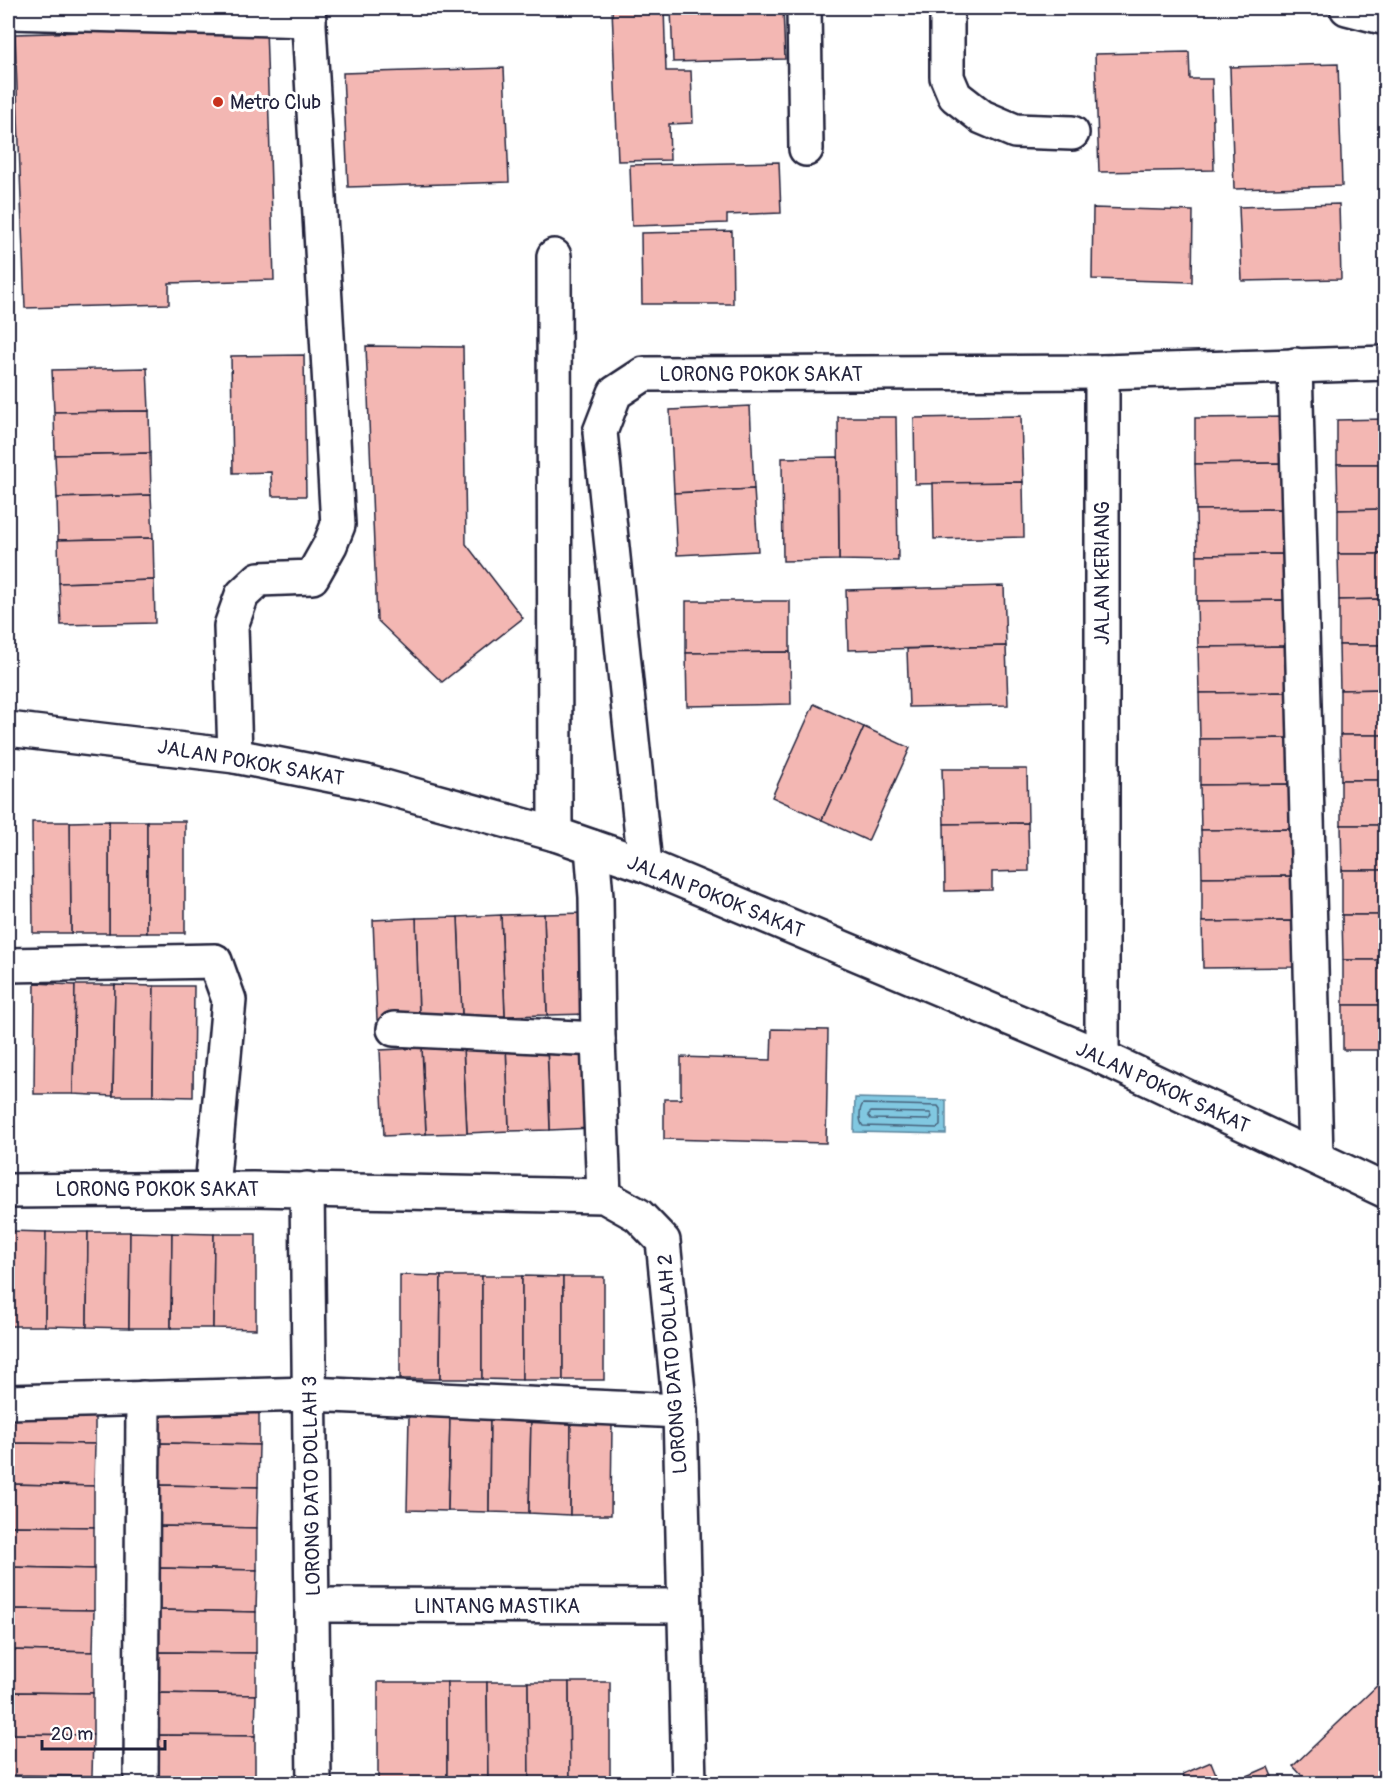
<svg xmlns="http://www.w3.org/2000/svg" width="1393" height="1791" font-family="Pangolin,sans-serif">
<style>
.water{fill:#81c8e1;stroke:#5b869f;stroke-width:1.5}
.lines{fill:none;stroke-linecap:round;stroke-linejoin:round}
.shore{stroke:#48647d;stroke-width:1.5}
.building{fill:#f3b7b3;stroke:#22223b;stroke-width:1.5}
.minor-casing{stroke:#22223b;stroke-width:38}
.minor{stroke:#fff;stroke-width:33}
.poi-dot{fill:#c8321e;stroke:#fff;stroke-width:2}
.labels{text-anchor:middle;stroke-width:6;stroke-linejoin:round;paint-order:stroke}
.poi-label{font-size:20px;fill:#22223b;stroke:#fff;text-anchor:start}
.street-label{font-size:20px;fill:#22223b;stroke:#fff}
</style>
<rect width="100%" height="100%" fill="#fff"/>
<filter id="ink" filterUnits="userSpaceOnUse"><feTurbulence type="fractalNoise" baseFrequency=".0167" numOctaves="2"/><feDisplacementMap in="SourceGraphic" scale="12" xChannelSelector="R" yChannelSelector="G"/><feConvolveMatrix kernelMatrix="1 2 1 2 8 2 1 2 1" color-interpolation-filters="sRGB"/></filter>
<g filter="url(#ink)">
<polygon class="water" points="855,1098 946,1100 946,1134 854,1132"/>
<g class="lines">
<g class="shore">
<path d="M863,1104L938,1106L940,1109V1126L937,1128L863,1126C859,1122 859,1108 863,1104Z"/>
<polygon points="871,1112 930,1113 932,1117 929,1120 871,1119 868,1115"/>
</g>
</g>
<g class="building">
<polygon points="612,8 664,8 666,71 691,71 693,123 669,124 670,160 618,161"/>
<polygon points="671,8 783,8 785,59 673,62"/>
<polygon points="266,27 274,280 169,283 169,304 25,308 15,34"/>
<polygon points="1189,52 1190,79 1212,79 1214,170 1099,172 1095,54"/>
<polygon points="1338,64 1342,186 1234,189 1230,67"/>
<polygon points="504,68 509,182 348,187 343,73"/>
<rect x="1381" y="98" width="5" height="79"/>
<polygon points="779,162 781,213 727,215 727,223 632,226 630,165"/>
<rect x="1383" y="189" width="3" height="86"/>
<polygon points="1339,204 1341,279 1242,281 1239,207"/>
<polygon points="1093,208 1193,211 1192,282 1092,279"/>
<polygon points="732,231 733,304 642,304 641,233"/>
<polygon points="366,346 463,347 466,544 523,618 442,682 377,620"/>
<polygon points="304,355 306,496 272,496 271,472 233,473 231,356"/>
<polygon points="147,368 149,411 54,412 52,370"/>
<polygon points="750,406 754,489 674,493 670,410"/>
<polygon points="149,411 150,453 55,455 54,412"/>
<polygon points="1021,416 1023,482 915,484 914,418"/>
<polygon points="838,417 896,417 898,561 839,560"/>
<polygon points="1288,417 1289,463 1195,464 1195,418"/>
<polygon points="1386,419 1386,464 1337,464 1337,420"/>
<polygon points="150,453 151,495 57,498 55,455"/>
<polygon points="838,457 839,560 783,561 782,458"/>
<polygon points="1289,463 1290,509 1196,510 1195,464"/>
<polygon points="1337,464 1386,464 1386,509 1338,510"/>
<polygon points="1023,482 1024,537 934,539 933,483"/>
<polygon points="754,489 758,551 677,555 674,493"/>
<polygon points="151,495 153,538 58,540 57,498"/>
<polygon points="1290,509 1290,554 1197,555 1196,510"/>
<polygon points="1386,509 1386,554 1338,554 1338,510"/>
<polygon points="153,538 154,580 59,583 58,540"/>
<polygon points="1290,554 1292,600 1197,601 1197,555"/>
<polygon points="1338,554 1386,554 1386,599 1339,600"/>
<polygon points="154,580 155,623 61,625 59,583"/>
<polygon points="1004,586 1006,646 848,650 846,590"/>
<polygon points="1386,599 1386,645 1339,645 1339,600"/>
<polygon points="1292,600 1292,646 1198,647 1197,601"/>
<polygon points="686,601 790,601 790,652 686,653"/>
<polygon points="1339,645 1386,645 1386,689 1340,690"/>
<polygon points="1006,646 1008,705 909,707 907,649"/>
<polygon points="1292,646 1293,692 1199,693 1198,647"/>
<polygon points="790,652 791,704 687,706 686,653"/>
<polygon points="1386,689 1386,735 1340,735 1340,690"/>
<polygon points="1293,692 1293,738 1200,739 1199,693"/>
<polygon points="814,704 864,727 822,820 772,797"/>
<polygon points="864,727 910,748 868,841 822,820"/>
<polygon points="1340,735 1386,735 1386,780 1341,780"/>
<polygon points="1293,738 1295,784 1200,785 1200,739"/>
<polygon points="942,769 1027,769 1028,823 944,824"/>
<rect x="1341" y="780" width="45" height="45"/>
<polygon points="1295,784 1295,829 1201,830 1200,785"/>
<rect x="109" y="821" width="38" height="112"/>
<polygon points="109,821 109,933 71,933 70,822"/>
<rect x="147" y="821" width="38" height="112"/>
<polygon points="32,822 70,822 71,933 33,933"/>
<polygon points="1028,823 1029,871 992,872 992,890 945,891 944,824"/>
<polygon points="1341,825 1386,825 1386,870 1342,870"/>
<polygon points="1295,829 1295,876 1202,877 1201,830"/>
<rect x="1342" y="870" width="44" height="45"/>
<polygon points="1295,876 1297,921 1202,922 1202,877"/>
<polygon points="586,913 589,1014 547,1015 544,914"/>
<polygon points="544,914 547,1015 505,1016 501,915"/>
<polygon points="501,915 505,1016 462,1017 458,917"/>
<polygon points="1342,915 1386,915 1386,960 1343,960"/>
<polygon points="458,917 462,1017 419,1018 416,918"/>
<polygon points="416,918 419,1018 377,1020 373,920"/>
<polygon points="1297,921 1297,967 1203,968 1202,922"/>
<rect x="1343" y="960" width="43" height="45"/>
<polygon points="35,983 75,985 73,1094 34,1094"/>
<polygon points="75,985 115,985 113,1096 73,1094"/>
<polygon points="115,985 154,986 153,1096 113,1096"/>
<polygon points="154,986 194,986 193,1097 153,1096"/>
<rect x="1343" y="1005" width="43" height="45"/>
<polygon points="772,1029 828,1030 826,1143 664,1139 664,1099 681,1099 681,1057 771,1060"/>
<polygon points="589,1042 592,1128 550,1130 547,1044"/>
<polygon points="547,1044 550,1130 509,1131 506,1045"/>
<polygon points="506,1045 509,1131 467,1133 463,1047"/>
<polygon points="463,1047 467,1133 426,1134 422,1048"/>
<polygon points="422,1048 426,1134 384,1136 380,1050"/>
<polygon points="8,1231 46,1232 45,1326 8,1326"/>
<polygon points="46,1232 88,1232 87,1327 45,1326"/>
<polygon points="88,1232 130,1232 129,1328 87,1327"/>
<polygon points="130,1232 172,1233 171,1328 129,1328"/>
<polygon points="172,1233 214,1234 213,1328 171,1328"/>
<polygon points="214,1234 256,1234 256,1329 213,1328"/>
<polygon points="400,1275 441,1276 440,1379 400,1379"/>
<polygon points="441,1276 482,1276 482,1379 440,1379"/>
<polygon points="482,1276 522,1276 522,1380 482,1379"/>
<polygon points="522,1276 563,1277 563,1380 522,1380"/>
<rect x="563" y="1277" width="41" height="103"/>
<polygon points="160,1401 259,1403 259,1445 160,1443"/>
<polygon points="8,1402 95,1402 95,1444 8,1443"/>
<polygon points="409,1416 450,1417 448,1511 407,1510"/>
<polygon points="450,1417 490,1418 489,1512 448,1511"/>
<polygon points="490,1418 531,1419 529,1513 489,1512"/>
<polygon points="531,1419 571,1420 570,1515 529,1513"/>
<polygon points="571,1420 612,1421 611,1515 570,1515"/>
<polygon points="8,1443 95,1444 94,1486 8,1484"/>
<polygon points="160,1443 259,1445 258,1487 159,1485"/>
<polygon points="8,1484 94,1486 94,1527 8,1526"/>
<polygon points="159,1485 258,1487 257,1528 159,1526"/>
<polygon points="8,1526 94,1527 94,1569 8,1567"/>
<polygon points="159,1526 257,1528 257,1570 158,1568"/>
<polygon points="8,1567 94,1569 94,1610 8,1609"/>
<polygon points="158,1568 257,1570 256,1612 158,1610"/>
<polygon points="8,1609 94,1610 93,1652 8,1650"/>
<polygon points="158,1610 256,1612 256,1653 157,1652"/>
<polygon points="8,1650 93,1652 93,1693 8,1692"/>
<polygon points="157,1652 256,1653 256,1695 157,1693"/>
<polygon points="1382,1681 1386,1685 1386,1784 1301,1784 1305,1779 1293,1766"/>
<rect x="378" y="1682" width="69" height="98"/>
<polygon points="447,1682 487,1682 488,1780 447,1780"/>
<polygon points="487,1682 528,1682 529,1780 488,1780"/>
<polygon points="528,1682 569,1682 570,1780 529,1780"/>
<polygon points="569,1682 610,1682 610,1780 570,1780"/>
<polygon points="8,1692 93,1693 93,1735 8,1734"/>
<polygon points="157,1693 256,1695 255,1736 157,1735"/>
<polygon points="8,1734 93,1735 92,1776 8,1775"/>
<polygon points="157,1735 255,1736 255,1778 156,1776"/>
<polygon points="1211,1762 1220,1784 1187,1784 1183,1774"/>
<polygon points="1268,1767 1275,1784 1229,1784"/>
</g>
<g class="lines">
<defs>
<g id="minor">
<polyline points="804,8 806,149"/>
<polyline points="947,8 947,77 955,96 982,117 1015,131 1072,133"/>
<polyline points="1347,8 1386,18"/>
<polyline points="8,12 309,20"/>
<polyline points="554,256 555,834"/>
<polyline points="1295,365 1316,1157"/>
<polyline points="8,729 235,756 366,782 555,834 645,865 1102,1057 1386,1191"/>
<polyline points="235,756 231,626 242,595 259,579 312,577 330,545 338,525 308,8"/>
<polyline points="592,847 596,897 598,1039 604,1196"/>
<polyline points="645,865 600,432 615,393 644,374 1102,372 1386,363"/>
<polyline points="8,965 215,961 229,1000 212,1188"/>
<polyline points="394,1029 598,1039"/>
<polyline points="1102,1057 1102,372"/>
<polyline points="307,1189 314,1784"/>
<polyline points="8,1191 253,1189 604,1196 638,1215 663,1241 680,1411 689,1784"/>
<polyline points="8,1402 310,1394 680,1411"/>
<polyline points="312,1605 683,1606"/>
<polyline points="141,1784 143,1398"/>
</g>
</defs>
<use href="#minor" class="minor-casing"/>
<use href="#minor" class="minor"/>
</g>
</g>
<circle class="poi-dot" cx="218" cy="102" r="6"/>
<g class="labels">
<g class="poi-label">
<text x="230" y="109">Metro Club</text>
</g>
<g class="street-label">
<text x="761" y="381">LORONG POKOK SAKAT</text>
<text transform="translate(1102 573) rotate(-90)" y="7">JALAN KERIANG</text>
<text transform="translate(251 762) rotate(10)" y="7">JALAN POKOK SAKAT</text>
<text transform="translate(716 896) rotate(22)" y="7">JALAN POKOK SAKAT</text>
<text transform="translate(1163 1087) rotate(25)" y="7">JALAN POKOK SAKAT</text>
<text x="157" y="1196">LORONG POKOK SAKAT</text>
<text transform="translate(672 1364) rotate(-94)" y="7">LORONG DATO DOLLAH 2</text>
<text transform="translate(311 1486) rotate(-91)" y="7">LORONG DATO DOLLAH 3</text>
<text x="497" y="1613">LINTANG MASTIKA</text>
</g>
</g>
<rect width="1393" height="1791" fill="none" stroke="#fff" stroke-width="30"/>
<rect x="15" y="15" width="1363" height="1761" fill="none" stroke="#22223b" stroke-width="2" filter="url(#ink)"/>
<path d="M42 1740v9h123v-9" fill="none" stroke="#22223b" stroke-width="3"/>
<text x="51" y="1740" font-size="18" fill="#22223b" stroke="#ffffff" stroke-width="4.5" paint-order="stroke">20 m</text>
</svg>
